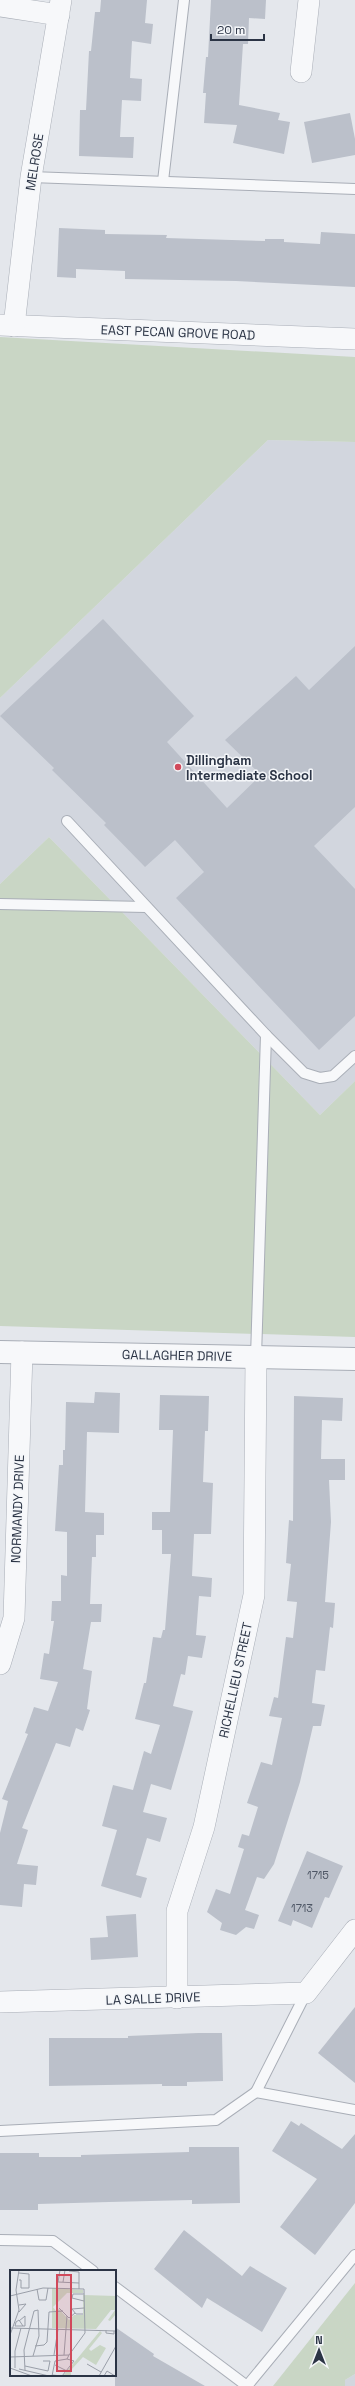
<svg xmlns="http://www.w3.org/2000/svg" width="355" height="2386" font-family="'Space Grotesk',sans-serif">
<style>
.built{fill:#d2d6de}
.green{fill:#c9d6c5}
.building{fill:#bbc0ca}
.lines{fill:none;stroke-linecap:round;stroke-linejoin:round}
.service-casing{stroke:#a9aeb7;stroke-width:12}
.minor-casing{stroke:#a9aeb7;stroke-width:22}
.tertiary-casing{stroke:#a9aeb7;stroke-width:24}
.service{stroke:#f7f8fa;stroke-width:10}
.minor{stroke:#f7f8fa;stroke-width:21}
.tertiary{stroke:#f7f8fa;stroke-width:22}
.poi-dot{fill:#d1495b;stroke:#f4f6f9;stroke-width:1.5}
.labels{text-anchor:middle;stroke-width:3;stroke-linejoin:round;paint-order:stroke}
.number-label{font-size:11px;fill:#4f5766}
.street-label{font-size:13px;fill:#2b3445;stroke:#f4f6f9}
.poi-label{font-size:13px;font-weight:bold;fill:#2b3445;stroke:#f4f6f9;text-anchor:start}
.inset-road{fill:none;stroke:#9a9fa9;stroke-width:1}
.view{fill:#d1495b;fill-opacity:0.15;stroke:#d1495b;stroke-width:2}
.inset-edge{fill:none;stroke:#2b3445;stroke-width:2}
</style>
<rect width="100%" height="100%" fill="#e4e7ec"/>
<g class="built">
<polygon points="268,440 355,442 355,1081 320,1115 49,837 0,884 0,698"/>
<polygon points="355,2374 355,2386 345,2386 345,2380"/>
</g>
<g class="green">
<polygon points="0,337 355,357 355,442 268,440 0,698"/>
<polygon points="49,837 320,1115 355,1081 355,1337 0,1326 0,884"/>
<polygon points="355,2283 355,2374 345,2380 345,2386 273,2386"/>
</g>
<g class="building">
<polygon points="101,0 147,0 145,23 153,24 151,44 132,41 130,78 142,79 141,101 122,100 120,137 134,137 133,158 79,156 80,110 86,110 89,51 91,51 95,12 100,12"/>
<polygon points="211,0 266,0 265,19 249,18 248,44 243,44 239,105 280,113 278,120 290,122 284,154 233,143 237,125 204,123 206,93 203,93 206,57 208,57"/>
<polygon points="350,113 355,139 355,155 312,163 304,122"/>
<polygon points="59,228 105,230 105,234 167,235 166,238 265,241 265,239 284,239 284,242 320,244 321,232 355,234 355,287 236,281 125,279 125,271 76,269 76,278 57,277"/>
<polygon points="103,619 194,716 167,742 227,808 261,775 225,740 296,676 309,690 355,646 355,807 314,846 355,889 355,1016 319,1050 176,898 204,872 175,840 145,867 104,825 106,823 52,770 54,768 0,716"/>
<polygon points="95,1392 120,1393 119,1433 87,1432 85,1512 104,1513 104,1535 96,1535 96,1557 92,1557 90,1604 102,1604 101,1622 91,1622 83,1669 92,1671 87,1709 90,1710 83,1731 76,1728 70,1747 56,1743 22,1828 28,1830 17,1864 38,1866 36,1885 24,1884 22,1907 0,1905 0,1833 8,1801 2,1799 28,1734 25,1733 34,1707 48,1711 58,1682 40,1679 44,1653 49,1654 54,1621 51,1621 52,1601 61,1601 61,1575 67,1576 67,1532 55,1531 59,1465 63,1465 63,1450 65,1450 66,1402 94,1403"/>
<polygon points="160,1395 209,1396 208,1431 205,1431 203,1482 213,1483 211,1534 194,1534 192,1576 212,1578 211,1597 199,1596 196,1635 206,1636 202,1658 188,1656 185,1675 181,1674 173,1706 193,1711 184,1745 171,1790 151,1784 143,1812 167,1818 160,1842 147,1838 136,1875 147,1878 141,1898 101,1886 117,1830 102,1826 113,1785 133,1790 144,1751 151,1754 160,1725 135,1719 144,1683 146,1683 153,1637 161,1638 163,1630 165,1630 171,1554 162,1554 162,1530 152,1530 152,1512 170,1512 173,1430 159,1430"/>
<polygon points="294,1396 343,1398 342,1421 322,1420 321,1459 345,1459 345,1480 329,1480 331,1522 325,1602 335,1603 333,1628 330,1627 325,1671 316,1670 312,1703 325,1705 321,1726 313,1726 300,1782 274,1864 264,1879 257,1877 245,1910 259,1915 254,1929 246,1927 236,1935 220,1930 222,1923 207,1912 216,1889 230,1894 244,1849 238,1847 242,1834 249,1836 258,1807 247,1803 261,1762 272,1765 282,1718 269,1716 274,1697 278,1698 286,1637 293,1638 297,1602 287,1601 291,1564 286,1563 289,1520 293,1521"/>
<polygon points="307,1851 343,1866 329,1898 325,1897 312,1928 293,1920 291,1926 278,1921"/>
<polygon points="136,1914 138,1957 91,1960 90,1938 108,1937 106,1916"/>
<polygon points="355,2007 355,2083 318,2053"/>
<polygon points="198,2033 222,2033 223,2081 187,2082 187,2086 162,2086 162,2084 49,2086 49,2038 128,2038 128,2036"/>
<polygon points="291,2121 299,2126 301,2123 342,2149 355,2134 355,2203 315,2255 280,2227 317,2179 272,2151"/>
<polygon points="189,2147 239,2147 240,2203 192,2204 192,2200 109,2202 38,2204 38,2210 0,2210 0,2153 39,2153 39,2157 81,2157 81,2155 189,2152"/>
<polygon points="184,2230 242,2276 250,2266 287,2288 262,2332 207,2298 202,2308 154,2269"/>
<polygon points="115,2327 154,2354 153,2356 205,2386 115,2386"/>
</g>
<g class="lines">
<defs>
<g id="service">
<polyline points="31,177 355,189"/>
<polyline points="163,181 184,0"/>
<polyline points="67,821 266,1035 304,1073 320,1078 333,1076 355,1056"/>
<polyline points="0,904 146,907"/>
<polyline points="256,1357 266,1035"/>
<polyline points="306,1993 256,2092 355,2110"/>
<polyline points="0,2131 216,2120 256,2092"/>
<polyline points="0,2240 53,2241 93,2271"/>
<polyline points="115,2287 247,2386"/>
<polyline points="247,2386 355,2255"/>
</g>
<g id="minor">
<polyline points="0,6 59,15"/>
<polyline points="301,72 309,0"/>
<polyline points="0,325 355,339"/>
<polyline points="14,326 31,177 61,0"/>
<polyline points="0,1664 14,1618 22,1352"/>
<polyline points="177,1998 177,1911 204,1827 254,1595 256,1357"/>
<polyline points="0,2002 306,1993 355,1930"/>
</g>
<polyline id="tertiary" points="0,1352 355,1359"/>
</defs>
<use href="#service" class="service-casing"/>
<use href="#minor" class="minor-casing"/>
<use href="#tertiary" class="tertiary-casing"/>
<use href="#service" class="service"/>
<use href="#minor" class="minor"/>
<use href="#tertiary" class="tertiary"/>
</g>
<circle class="poi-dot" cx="178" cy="767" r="4"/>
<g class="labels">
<g class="number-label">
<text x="318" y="1879">1715</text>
<text x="302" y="1912">1713</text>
</g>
<g class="street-label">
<text transform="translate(34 162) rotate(-81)" y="5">MELROSE</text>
<text transform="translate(178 332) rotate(2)" y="5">EAST PECAN GROVE ROAD</text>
<text transform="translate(177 1355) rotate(1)" y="5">GALLAGHER DRIVE</text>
<text transform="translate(17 1509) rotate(-88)" y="5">NORMANDY DRIVE</text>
<text transform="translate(235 1680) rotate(-78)" y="5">RICHELLIEU STREET</text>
<text transform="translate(153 1998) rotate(-2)" y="5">LA SALLE DRIVE</text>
</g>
<g class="poi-label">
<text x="186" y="765">Dillingham<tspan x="186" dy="15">Intermediate School</tspan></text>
</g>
</g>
<g transform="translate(10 2270)">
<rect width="106" height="106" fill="#e4e7ec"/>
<path d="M42,18L73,20V23H57L43,37L46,41L49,39L59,50L64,45H73V25L106,26V44L100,51L98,50L105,40H101L86,59L42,58ZM90,61L92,63L79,79L81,81L90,75L96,78L86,95L73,87L61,100V106H53Z" fill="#c9d6c5"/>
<path class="inset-road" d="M59,1L69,2V19M9,10H11V18H19V4L9,3M48,12L69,13M48,12L50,0M53,12L55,0M27,19L29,30H36L38,18M0,26L33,18L74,19L75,63L59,85M74,31L62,28L63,24H74M9,35L16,34L9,42M49,38L59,48L65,43M0,39V52M73,44H66L62,39L74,38M6,52L9,50L13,56H15V46L9,51M6,52L5,56H13M0,58L106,61M96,60V63L104,64V61M0,65L9,40L6,20L9,0M25,76L34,75L37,72L39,42L53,41M44,85L48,59M54,85L57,46M0,87L59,85M77,94L91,102M45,95L57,101M15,96L38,101L40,91H33M0,98L22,106M5,98V81L11,58M9,99L39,106M15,100L14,80L24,41L28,40L29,66L23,86M42,105L52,106L64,91L57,89L59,85M42,106L45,91L57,89M89,106L106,76M94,106L97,101L105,106"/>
<path class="view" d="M47,5H61V101H47Z"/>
<rect width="106" height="106" class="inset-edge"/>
</g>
<g transform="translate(319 2350)" stroke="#f4f6f9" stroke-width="3" paint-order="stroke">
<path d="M0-3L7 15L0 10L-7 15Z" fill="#2b3445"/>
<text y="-6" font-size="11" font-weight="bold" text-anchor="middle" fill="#2b3445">N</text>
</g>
<path d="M211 34v6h53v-6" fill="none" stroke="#2b3445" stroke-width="2"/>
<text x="217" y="34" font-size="12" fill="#2b3445" stroke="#f4f6f9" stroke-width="3" paint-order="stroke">20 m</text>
</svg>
